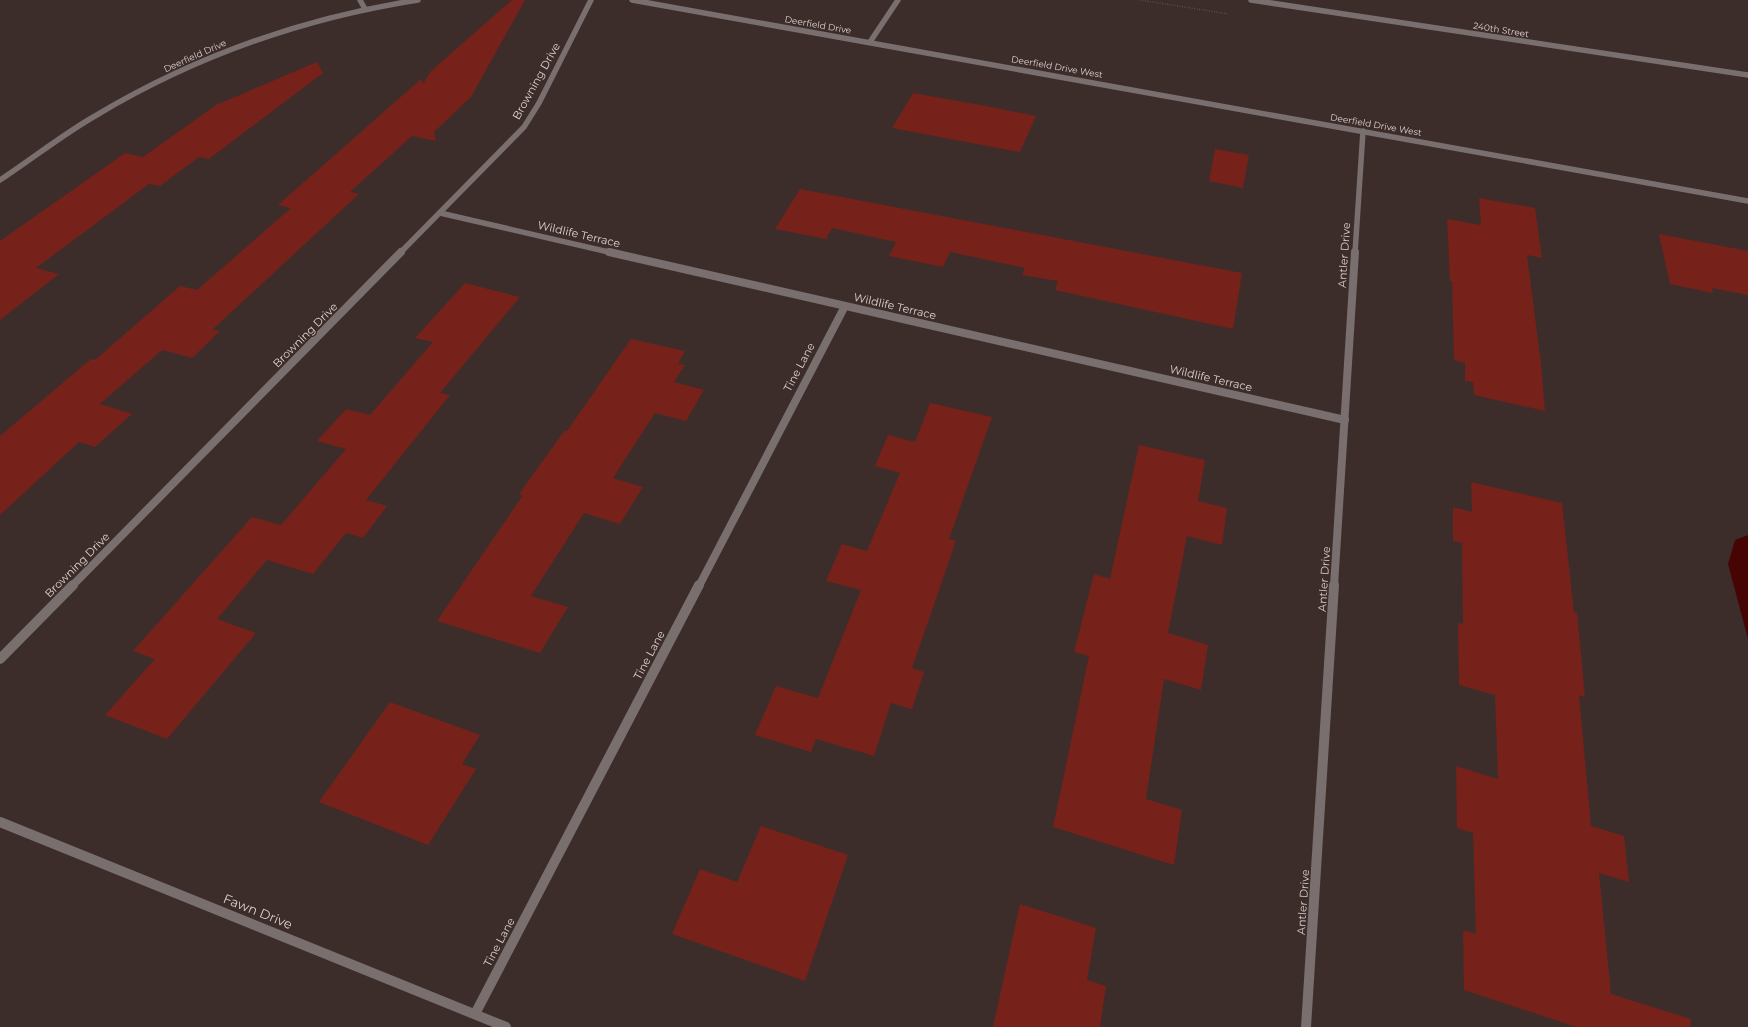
<svg xmlns="http://www.w3.org/2000/svg" width="1748" height="1027" font-family="Montserrat,sans-serif">
<style>
.water{fill:#460503}
.building{fill:#76211a}
.lines{fill:none;stroke-linecap:round;stroke-linejoin:round}
.path{stroke:#756664;stroke-width:1.5;stroke-dasharray:0.5 2;stroke-linecap:butt}
.minor-far2{stroke:#786f6e;stroke-width:5.5}
.minor-far1{stroke:#786f6e;stroke-width:8}
.minor{stroke:#786f6e;stroke-width:10}
.tertiary{stroke:#786f6e;stroke-width:5.5}
.labels{text-anchor:middle;stroke-width:3;stroke-linejoin:round;paint-order:stroke}
.far-street-label{font-size:9px;fill:#dcd1cf;stroke:#3d2d2a}
.street-label{font-size:11px;fill:#dcd1cf;stroke:#3d2d2a}
.near-street-label{font-size:13px;fill:#dcd1cf;stroke:#3d2d2a}
</style>
<rect width="100%" height="100%" fill="#3d2d2a"/>
<polygon class="water" points="1748,535 1748,639 1728,564 1735,540"/>
<g class="building">
<polygon points="512,0 525,0 471,97 434,132 436,141 412,136 350,192 359,194 212,330 220,331 192,358 162,350 100,404 132,414 95,447 79,442 0,515 0,436 91,359 95,360 180,286 197,290 291,208 278,205 421,79 423,84 431,71"/>
<polygon points="317,62 323,73 209,159 199,157 160,186 149,184 36,268 59,274 0,320 0,241 125,153 143,157 216,105"/>
<polygon points="913,93 986,106 1036,116 1020,152 892,128"/>
<polygon points="1215,149 1249,155 1243,188 1209,181"/>
<polygon points="800,189 1242,273 1233,329 1055,290 1058,281 1022,275 1025,268 950,252 943,267 889,256 896,242 832,228 826,239 775,229"/>
<polygon points="1479,198 1535,208 1542,258 1527,255 1541,364 1545,411 1474,395 1473,382 1465,381 1465,363 1454,360 1452,281 1450,281 1447,219 1481,225"/>
<polygon points="1659,234 1748,251 1748,295 1712,288 1713,293 1670,284"/>
<polygon points="465,283 520,297 440,393 450,395 366,500 387,506 363,538 346,533 313,574 267,560 217,619 256,633 167,739 105,715 155,659 133,651 252,517 281,525 346,449 317,441 346,409 370,415 433,342 415,338"/>
<polygon points="631,339 685,351 678,364 685,365 674,382 704,390 686,421 655,413 613,478 643,487 620,524 584,513 531,596 568,607 540,653 437,621 523,495 519,494 565,430 567,431"/>
<polygon points="930,403 992,417 949,539 956,541 912,668 924,672 912,709 891,703 874,756 816,739 811,752 755,735 776,686 818,698 861,590 826,581 842,544 867,551 900,473 875,466 888,435 915,442"/>
<polygon points="1139,445 1205,460 1198,501 1227,508 1222,545 1187,536 1168,633 1208,645 1201,690 1164,679 1146,799 1182,810 1174,865 1053,827 1089,656 1074,652 1094,574 1110,579"/>
<polygon points="1471,482 1562,503 1574,612 1577,613 1585,697 1579,695 1591,826 1624,836 1629,882 1599,873 1611,994 1691,1019 1690,1027 1576,1027 1464,990 1463,930 1476,934 1473,833 1457,828 1456,766 1498,779 1495,695 1459,685 1458,623 1463,624 1462,543 1453,541 1453,507 1472,512"/>
<polygon points="390,702 480,735 462,764 476,769 428,845 319,802"/>
<polygon points="761,826 848,855 805,981 672,934 700,869 737,882"/>
<polygon points="1020,904 1096,928 1087,980 1106,986 1100,1027 993,1027"/>
</g>
<g class="lines">
<polyline class="path" points="1140,0 1229,14"/>
<g class="minor-far2">
<polyline points="360,0 365,9"/>
<polyline points="632,0 1748,201"/>
<polyline points="870,42 898,0"/>
<path d="M0,180C32,159 62,135 95,116C195,56 303,18 418,0"/>
<polyline points="440,213 613,253"/>
<polyline points="400,253 524,127 539,103 591,0"/>
<polyline points="1355,253 1363,131"/>
</g>
<g class="minor-far1">
<polyline points="609,252 1345,420"/>
<polyline points="72,586 401,252"/>
<polyline points="699,586 845,306"/>
<polyline points="1334,586 1355,252"/>
</g>
<g class="minor">
<polyline points="0,659 73,585"/>
<polyline points="0,822 506,1027"/>
<polyline points="475,1014 699,585"/>
<polyline points="1306,1027 1334,585"/>
</g>
<polyline class="tertiary" points="1251,0 1748,75"/>
</g>
<g class="labels">
<g class="far-street-label">
<text transform="translate(818 25) rotate(10)" y="3">Deerfield Drive</text>
<text transform="translate(1501 30) rotate(9)" y="3">240th Street</text>
<text transform="translate(195 56) rotate(-24)" y="3">Deerfield Drive</text>
<text transform="translate(1057 67) rotate(10)" y="3">Deerfield Drive West</text>
<text transform="translate(1376 125) rotate(10)" y="3">Deerfield Drive West</text>
</g>
<g class="street-label">
<text transform="translate(536 81) rotate(-61)" y="4">Browning Drive</text>
<text transform="translate(579 234) rotate(13)" y="4">Wildlife Terrace</text>
<text transform="translate(1344 255) rotate(-86)" y="4">Antler Drive</text>
<text transform="translate(895 306) rotate(13)" y="4">Wildlife Terrace</text>
<text transform="translate(305 335) rotate(-45)" y="4">Browning Drive</text>
<text transform="translate(799 367) rotate(-62)" y="4">Tine Lane</text>
<text transform="translate(1211 378) rotate(13)" y="4">Wildlife Terrace</text>
<text transform="translate(77 565) rotate(-45)" y="4">Browning Drive</text>
<text transform="translate(1324 579) rotate(-86)" y="4">Antler Drive</text>
<text transform="translate(649 655) rotate(-62)" y="4">Tine Lane</text>
<text transform="translate(1303 902) rotate(-86)" y="4">Antler Drive</text>
<text transform="translate(499 942) rotate(-62)" y="4">Tine Lane</text>
</g>
<g class="near-street-label">
<text transform="translate(258 911) rotate(22)" y="5">Fawn Drive</text>
</g>
</g>
</svg>
